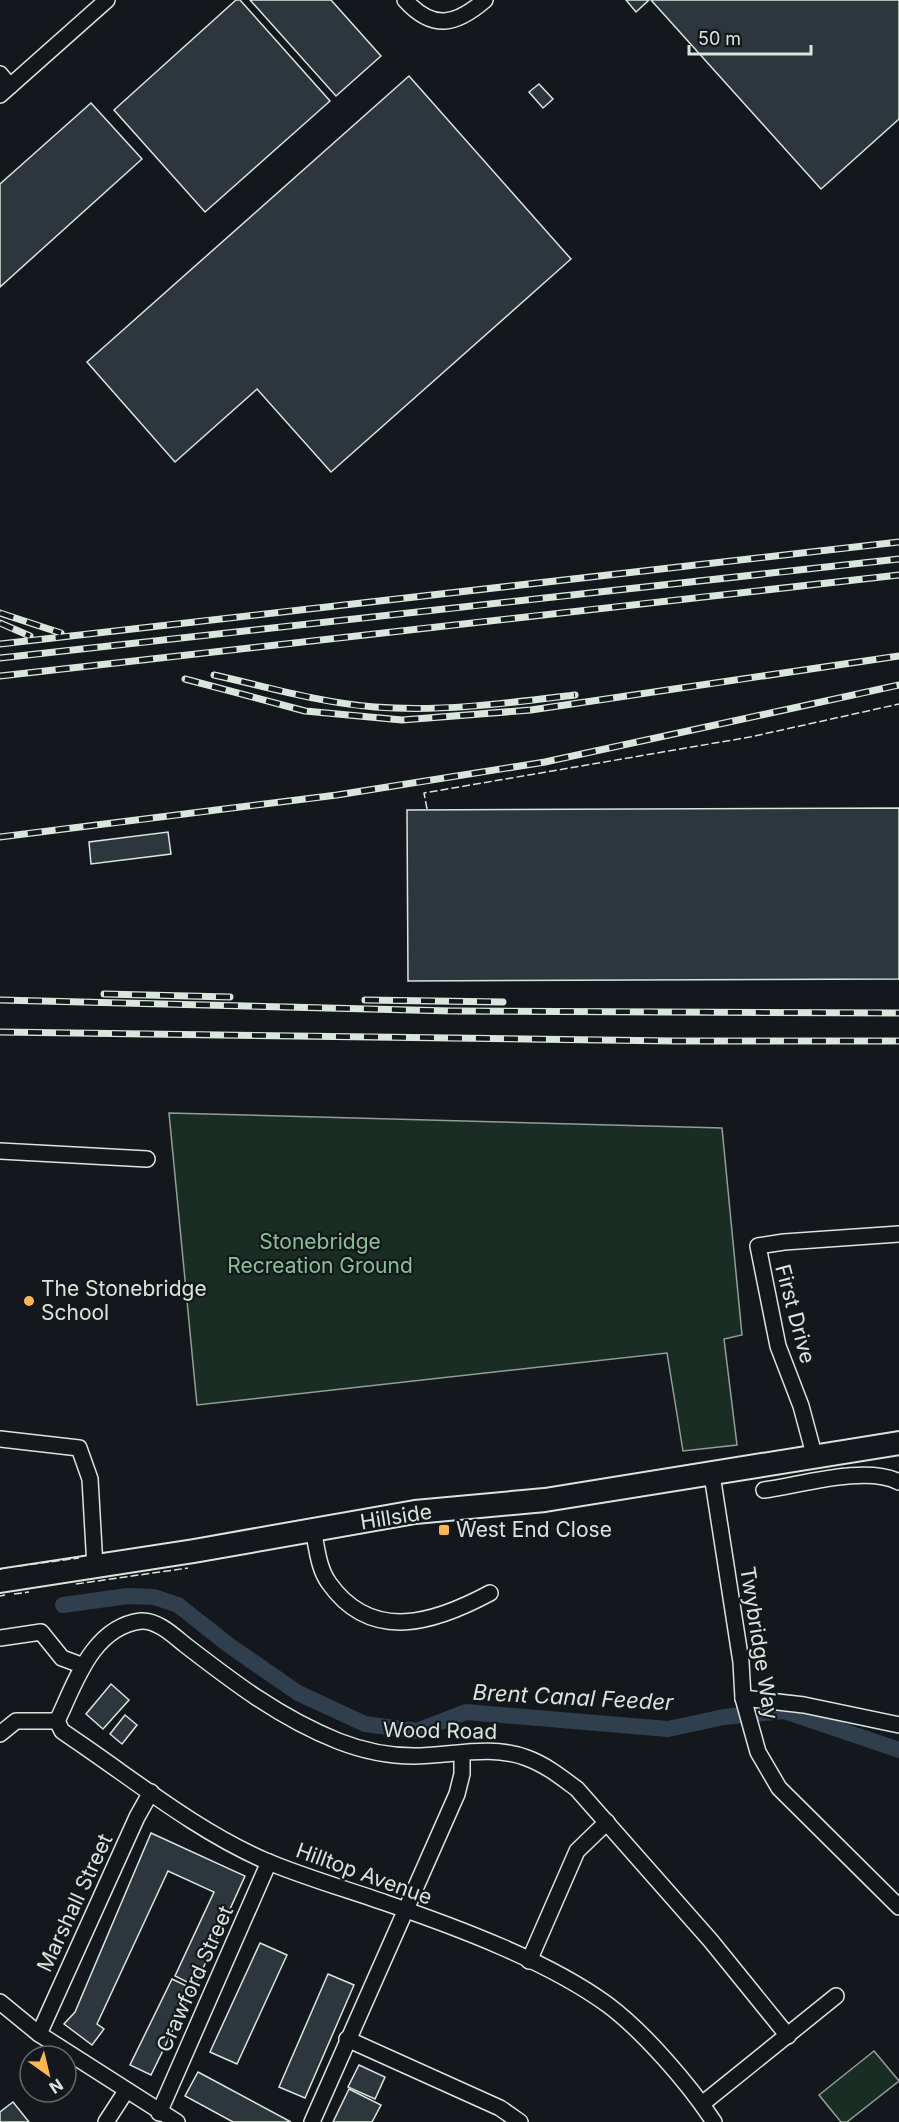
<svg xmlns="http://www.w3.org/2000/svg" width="899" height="2122" font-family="Inter,sans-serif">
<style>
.green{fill:#1a2d24;stroke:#939e99;stroke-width:1.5}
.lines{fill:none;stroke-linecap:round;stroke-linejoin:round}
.canal{stroke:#2f3f4d;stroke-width:16}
.building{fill:#2c363c;stroke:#d8e6dc;stroke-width:1.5}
.minor-casing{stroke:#d8e6dc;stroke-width:18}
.primary-casing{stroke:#d8e6dc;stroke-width:26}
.minor{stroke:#14181c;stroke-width:15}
.primary{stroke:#14181c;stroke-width:22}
.rail-casing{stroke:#d8e6dc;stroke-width:7}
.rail{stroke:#14181c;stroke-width:4.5;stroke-dasharray:14;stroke-linecap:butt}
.fence{stroke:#d8e6dc;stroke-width:1.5;stroke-dasharray:8 3;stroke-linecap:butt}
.poi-dot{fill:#ffb74d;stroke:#14181c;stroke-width:2}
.labels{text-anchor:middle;stroke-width:4.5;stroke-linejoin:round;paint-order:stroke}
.park-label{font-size:21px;fill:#8ac095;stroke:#14181c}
.poi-label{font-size:21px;fill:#d8e6dc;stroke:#14181c;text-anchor:start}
.street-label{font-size:21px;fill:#d8e6dc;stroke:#14181c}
.water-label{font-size:22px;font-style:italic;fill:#d8e6dc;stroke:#14181c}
</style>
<rect width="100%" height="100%" fill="#14181c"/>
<g class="green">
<polygon points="169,1113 722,1128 742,1335 724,1339 737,1445 683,1451 667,1353 197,1405"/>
<polygon points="874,2051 899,2081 847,2122 841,2122 819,2095"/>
</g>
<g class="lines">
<polyline class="canal" points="63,1605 128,1596 154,1597 178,1605 230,1646 298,1693 365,1724 417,1731 466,1712 668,1729 724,1717 784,1711 899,1750"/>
</g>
<g class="building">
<polygon points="236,0 240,0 330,101 205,212 114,110"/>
<polygon points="250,0 331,0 381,56 336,96"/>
<polygon points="626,0 649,0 636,12"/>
<polygon points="651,0 899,0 899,119 821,189"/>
<polygon points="409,76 571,259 331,472 257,389 175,462 87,362"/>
<polygon points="539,84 553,99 543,108 529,92"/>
<polygon points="91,103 142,159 0,287 0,184"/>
<polygon points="899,808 899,979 408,981 407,810"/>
<polygon points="168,832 171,854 91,864 89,842"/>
<polygon points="111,1684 129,1700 103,1729 86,1714"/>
<polygon points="125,1715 137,1725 122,1744 110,1734"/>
<polygon points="151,1833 245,1876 195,1986 175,1976 214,1892 168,1871 97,2024 104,2029 92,2045 64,2024 75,2012"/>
<polygon points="260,1943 287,1955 237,2064 210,2052"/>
<polygon points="328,1974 354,1985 305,2098 279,2087"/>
<polygon points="172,1979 193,1989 151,2075 130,2065"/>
<polygon points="359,2065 385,2077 375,2099 348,2087"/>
<polygon points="198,2072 291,2122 233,2122 185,2096"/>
<polygon points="349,2089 381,2105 372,2122 333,2122"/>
<polygon points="13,2102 29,2122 0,2122 0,2112"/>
</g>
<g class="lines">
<defs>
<g id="minor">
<path d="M405,0C433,31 456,25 485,0"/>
<polyline points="0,74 10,86"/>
<polyline points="0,95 107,0"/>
<polyline points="0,1151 147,1159"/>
<polyline points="0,1439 79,1448 90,1479 95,1567"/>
<polyline points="815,1458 801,1406 778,1346 758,1246 784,1242 899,1234"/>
<polyline points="712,1475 741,1662 743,1698 758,1752 779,1788 899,1907"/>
<path d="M764,1490C801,1485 866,1465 899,1482"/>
<path d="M313,1530C317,1547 318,1568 329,1583C372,1644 436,1622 490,1593"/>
<polyline points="0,1638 41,1632 62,1658 81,1665"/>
<polyline points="743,1698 804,1705 899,1725"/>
<path d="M57,1721C75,1684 92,1627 141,1621C157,1620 173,1635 184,1644C233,1682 280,1718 338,1741C361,1750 389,1756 414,1756C451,1756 491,1744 527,1758C546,1765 561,1777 577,1789L711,1941L788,2036"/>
<path d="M57,1721L62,1731L75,1740C137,1782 197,1831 266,1861C304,1877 346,1889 386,1903C456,1927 548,1961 608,2005C644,2032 689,2084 714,2122"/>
<polyline points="0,1734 16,1721 57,1721"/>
<polyline points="529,1961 577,1851 607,1822"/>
<polyline points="0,2002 39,2034 177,2122"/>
<polyline points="39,2034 137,1817 151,1792"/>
<polyline points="347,2039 500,2108 520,2122"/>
<polyline points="702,2104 836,1996"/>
<polyline points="159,2113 269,1862"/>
<polyline points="106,2122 126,2091"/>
<polyline points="312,2122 457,1794 462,1774 462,1753"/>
</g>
<polyline id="primary" points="0,1581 194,1551 415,1512 545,1500 899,1443"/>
</defs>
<use href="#minor" class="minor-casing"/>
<use href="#primary" class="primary-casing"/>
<use href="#minor" class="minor"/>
<use href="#primary" class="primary"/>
<defs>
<g id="rail">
<polyline points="0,613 61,633"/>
<polyline points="0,623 30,636"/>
<polyline points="0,644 899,542"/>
<polyline points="0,658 899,559"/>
<path d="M214,675C268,687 321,703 375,707C443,712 509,703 575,695"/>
<polyline points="0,676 899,575"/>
<polyline points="185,679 305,711 402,720 531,710 899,656"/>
<polyline points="0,837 337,795 545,762 899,685"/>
<polyline points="104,994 230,997"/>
<polyline points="0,1000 452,1011 899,1013"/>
<polyline points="365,1000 503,1002"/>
<polyline points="0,1032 674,1041 899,1041"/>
</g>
</defs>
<use href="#rail" class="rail-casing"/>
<use href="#rail" class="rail"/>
<g class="fence">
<polyline points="427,809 424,793 750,737 899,704"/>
<polyline points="19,1566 79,1558"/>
<polyline points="0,1569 2,1569"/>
<polyline points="76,1584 188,1568"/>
<polyline points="14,1594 29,1592"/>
<polyline points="0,1596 5,1595"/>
</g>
</g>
<g class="poi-dot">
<circle cx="29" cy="1301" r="6"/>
<rect x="438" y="1524" width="12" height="12" rx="3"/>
</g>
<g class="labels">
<g class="park-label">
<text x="320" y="1249">Stonebridge<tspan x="320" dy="24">Recreation Ground</tspan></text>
</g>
<g class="poi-label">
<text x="41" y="1296">The Stonebridge<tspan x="41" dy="24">School</tspan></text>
<text x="456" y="1537">West End Close</text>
</g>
<g class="street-label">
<text transform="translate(795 1314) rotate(75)" y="7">First Drive</text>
<text transform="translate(396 1517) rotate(-9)" y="7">Hillside</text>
<text transform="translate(759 1643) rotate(81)" y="7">Twybridge Way</text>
<text transform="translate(440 1731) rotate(1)" y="7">Wood Road</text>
<text transform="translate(364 1874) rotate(20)" y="7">Hilltop Avenue</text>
<text transform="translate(75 1903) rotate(-65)" y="7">Marshall Street</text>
<text transform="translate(195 1979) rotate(-66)" y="7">Crawford Street</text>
</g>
<g class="water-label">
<text transform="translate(573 1697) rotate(3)" y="8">Brent Canal Feeder</text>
</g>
</g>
<g transform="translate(48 2074) rotate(146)"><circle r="28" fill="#14181c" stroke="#626a69" stroke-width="1.5"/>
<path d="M0-4.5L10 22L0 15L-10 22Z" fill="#ffb74d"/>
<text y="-9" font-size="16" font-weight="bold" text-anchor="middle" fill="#d8e6dc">N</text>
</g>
<path d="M689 45v9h122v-9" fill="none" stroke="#d8e6dc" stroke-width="3"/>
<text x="698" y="45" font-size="18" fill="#d8e6dc" stroke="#14181c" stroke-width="4.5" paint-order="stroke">50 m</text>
</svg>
